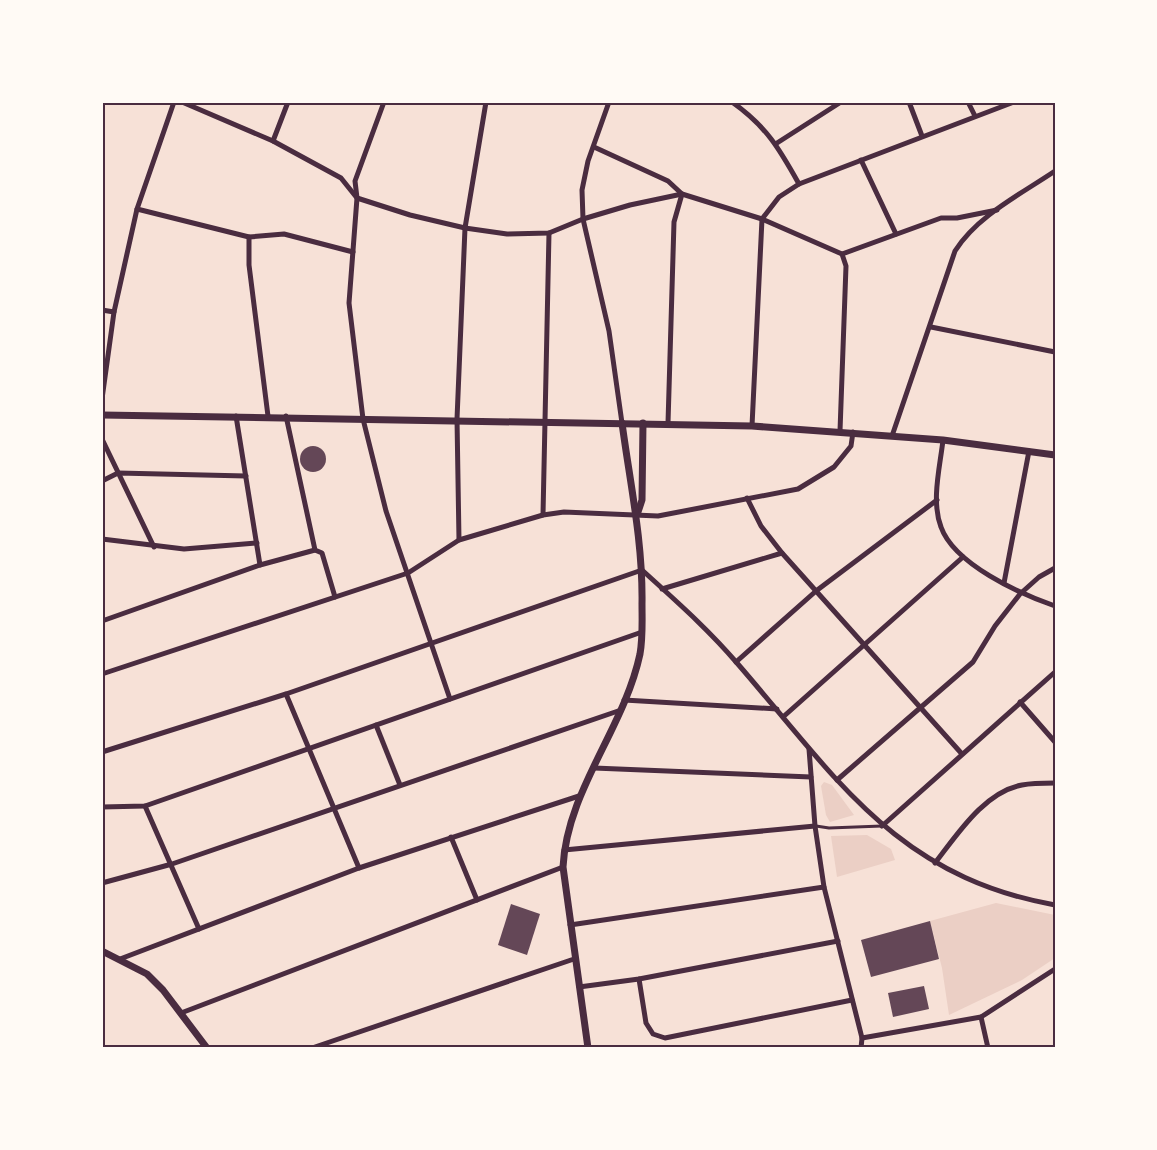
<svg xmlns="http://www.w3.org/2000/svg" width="1157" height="1150" font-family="Roboto,sans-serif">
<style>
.green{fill:#ebcfc5}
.building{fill:#644757}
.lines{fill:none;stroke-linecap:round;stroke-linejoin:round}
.service{stroke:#4a2c40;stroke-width:3}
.minor{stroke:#4a2c40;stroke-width:5}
.tertiary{stroke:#4a2c40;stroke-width:7}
.neatline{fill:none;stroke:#4a2c40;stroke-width:2}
</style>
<rect width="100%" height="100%" fill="#f7e1d7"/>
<g class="green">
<polygon points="824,782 832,785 854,815 830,822 826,815 821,786"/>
<polygon points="867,835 891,849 895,860 837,877 831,836"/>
<polygon points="996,903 1055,915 1055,958 1022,980 949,1015 942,968 930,921"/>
</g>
<g class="building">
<circle cx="313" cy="459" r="13"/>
<polygon points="511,904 540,914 527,955 498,945"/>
<polygon points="930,921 939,959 871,977 861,940"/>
<polygon points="924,986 929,1009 893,1017 888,993"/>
</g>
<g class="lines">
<polyline class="service" points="816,826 829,828 882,826"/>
<g class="minor">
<polyline points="182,102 273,141 341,178 357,198 410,215 465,228 507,234 549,233 583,219 630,205 682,194 762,219 842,254"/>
<polyline points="384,102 355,181 357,198 349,303 363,419 386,511 450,699"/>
<polyline points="609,102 588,161 582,190 583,219 609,331 622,423"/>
<path d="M732,102C766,126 779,148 799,184"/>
<polyline points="909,102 922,136"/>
<polyline points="968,102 975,116"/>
<polyline points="273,141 288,102"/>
<polyline points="777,143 841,102"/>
<polyline points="594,147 668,181 682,194 674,222 668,423"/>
<polyline points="861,160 896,234"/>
<polyline points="137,209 249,237 284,234 353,252"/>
<polyline points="249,237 249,265 268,416"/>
<polyline points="102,310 114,312"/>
<polyline points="931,327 1055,352"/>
<polyline points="102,399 114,312 137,209 174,102"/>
<polyline points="236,416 260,565"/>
<polyline points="286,416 315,550 322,553 335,597"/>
<polyline points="752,426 762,219 779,197 799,184 1014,102"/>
<polyline points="840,431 846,266 842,254 941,218 957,218 997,210"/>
<path d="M892,436L955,251C977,216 1021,194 1055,171"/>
<polyline points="102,439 154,547"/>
<path d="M943,440C940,467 931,501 941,527C954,564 1020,594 1055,606"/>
<polyline points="102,481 118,473 246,476"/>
<polyline points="747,498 761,526 782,553 962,754"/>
<polyline points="543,515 549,233"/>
<polyline points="102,539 184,549 257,543"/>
<polyline points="459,540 457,419 465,228 486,102"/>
<polyline points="1004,583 1029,451"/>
<polyline points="662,589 782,553"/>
<polyline points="102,621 260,565 315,550"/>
<polyline points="736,662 816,591 937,500"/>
<polyline points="102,674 408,573 459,540 543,515 564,512 658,516 798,489 834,467 851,446 853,432"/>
<polyline points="286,694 359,868"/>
<polyline points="624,700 777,709"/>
<polyline points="1020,702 1055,742"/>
<polyline points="783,717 963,557"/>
<polyline points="376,725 400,785"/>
<polyline points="809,749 815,826 824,887 862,1038 861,1048"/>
<path d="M102,752L286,694L642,570C676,601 707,628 737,663C836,777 895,876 1055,905"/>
<polyline points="594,768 811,777"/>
<polyline points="837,780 973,662 995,626 1020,594 1039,577 1055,568"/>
<polyline points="145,806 199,929"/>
<polyline points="102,807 145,806 642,632"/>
<polyline points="882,826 1055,672"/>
<polyline points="451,837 477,900"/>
<polyline points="564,850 815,826"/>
<path d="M935,863C957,835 984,792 1022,785C1032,783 1044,783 1055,783"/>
<polyline points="102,883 172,864 621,710"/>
<polyline points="570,925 824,887"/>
<polyline points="120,959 359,868 579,796"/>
<polyline points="639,979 646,1023 653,1034 665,1038 852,1000"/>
<polyline points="579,987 639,979 838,941"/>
<polyline points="181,1013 563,867"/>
<polyline points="981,1017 988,1048"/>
<polyline points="862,1038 981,1017 1055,969"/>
<polyline points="312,1048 574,959"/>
</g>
<g class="tertiary">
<polyline points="102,415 752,426 943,440 1055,455"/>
<polyline points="638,512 642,500 643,423"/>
<polyline points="102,951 147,974 163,990 207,1048"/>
<path d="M588,1048L563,867C567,790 624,729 640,654C643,637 642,620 642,604C643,542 630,483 622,423"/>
</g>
</g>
<rect width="1157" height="1150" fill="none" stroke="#fffaf5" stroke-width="207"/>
<rect x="104" y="104" width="950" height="942" class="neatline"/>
</svg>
